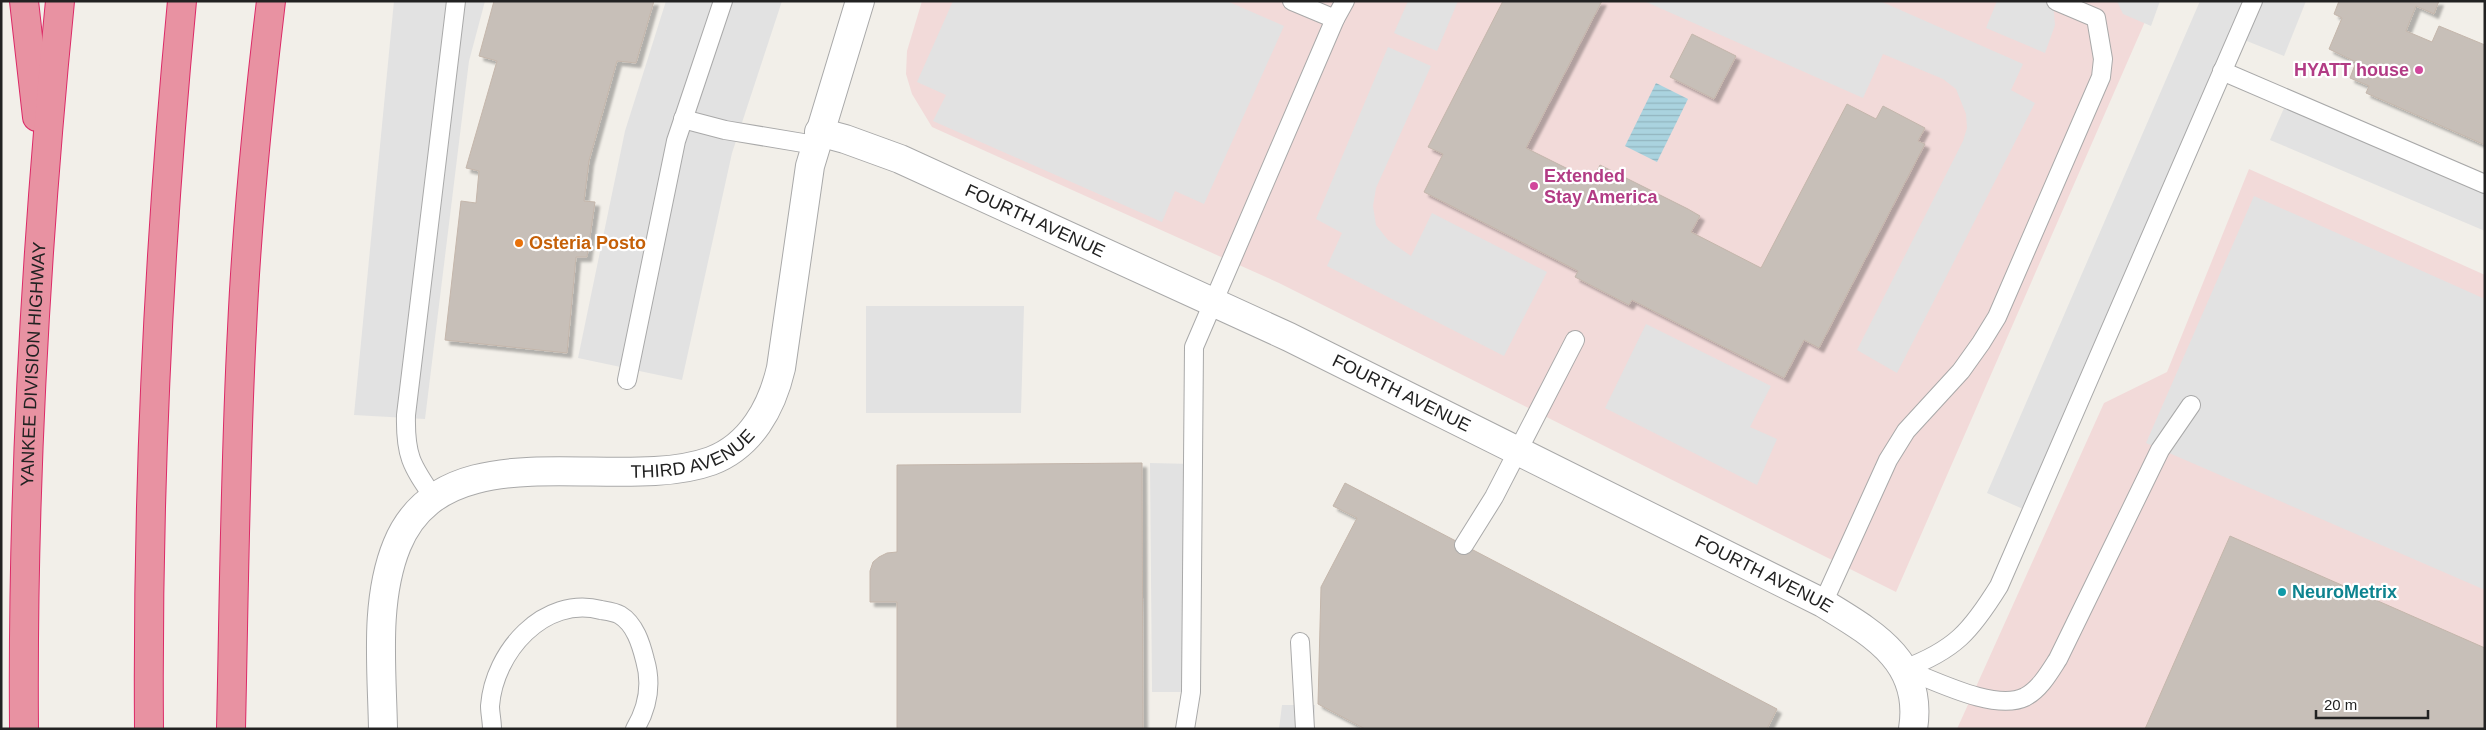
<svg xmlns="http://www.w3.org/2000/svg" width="2486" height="730" font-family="Arial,sans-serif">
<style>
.commercial{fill:#f2dad9}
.parking{fill:#e2e2e2}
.water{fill:url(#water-rules)}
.building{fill:#c7bfb8;stroke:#c4b6ab;filter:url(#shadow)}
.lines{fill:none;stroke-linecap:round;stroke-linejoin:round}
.lane-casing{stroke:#a9a9a9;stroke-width:20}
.street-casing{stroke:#a9a9a9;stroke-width:30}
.highway-casing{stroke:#dc2a67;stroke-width:30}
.lane{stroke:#fff;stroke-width:18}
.street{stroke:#fff;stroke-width:28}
.highway{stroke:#e892a2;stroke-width:28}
.hotel-dot{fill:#d1479c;stroke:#fff;stroke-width:2}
.food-dot{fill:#e8710a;stroke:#fff;stroke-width:2}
.culture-dot{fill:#0f9aa8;stroke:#fff;stroke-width:2}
.labels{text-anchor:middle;stroke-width:4.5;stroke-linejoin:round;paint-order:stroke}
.hotel-label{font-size:18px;font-weight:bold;fill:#b23c85;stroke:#fff;text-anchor:end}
.street-label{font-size:18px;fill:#222;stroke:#fff}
.food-label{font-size:18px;font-weight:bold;fill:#c56008;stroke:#fff;text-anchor:start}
.culture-label{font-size:18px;font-weight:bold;fill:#0d838f;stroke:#fff;text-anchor:start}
</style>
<defs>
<pattern id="water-rules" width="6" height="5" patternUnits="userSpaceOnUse" patternTransform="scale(1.25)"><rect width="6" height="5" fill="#aad3df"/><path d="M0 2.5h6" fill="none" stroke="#92b5bf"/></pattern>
<filter id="shadow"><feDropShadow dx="4.5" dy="4.5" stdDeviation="1" flood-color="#0004"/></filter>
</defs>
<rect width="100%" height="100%" fill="#f2efe9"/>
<g class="commercial">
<polygon points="922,1 2154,1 1896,592 1279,283 932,127 912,94 906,74 907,51"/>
<polygon points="2249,169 2485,275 2485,729 1957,729 2104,403 2167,372"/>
</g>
<g class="parking">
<polygon points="394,1 485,1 469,61 425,419 354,415"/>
<polygon points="666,1 782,1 732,153 682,380 578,358 625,131"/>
<polygon points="953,1 1227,1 1284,26 1204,204 1175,191 1162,222 933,121 946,95 917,82"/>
<polygon points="1408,1 1458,1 1437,51 1394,33"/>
<polygon points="1644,1 1880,1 2023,64 2011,90 2035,103 1897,373 1857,350 1963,141 1967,128 1966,114 1956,89 1943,79 1883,54 1863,98"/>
<polygon points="1997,1 2053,1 2055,25 2045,53 1986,28"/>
<polygon points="2117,1 2160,1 2151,26 2123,14"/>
<polygon points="2200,1 2306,1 2284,56 2237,37 2032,513 1987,493"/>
<polygon points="1388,47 1431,66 1376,188 1373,206 1376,225 1388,240 1411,256 1432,213 1547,272 1504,356 1327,266 1342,233 1316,219"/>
<polygon points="2288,99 2485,184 2485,231 2270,140"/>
<polygon points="2254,196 2485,299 2485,590 2146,443"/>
<polygon points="866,306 1024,306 1021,413 866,413"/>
<polygon points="1646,324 1771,386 1750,427 1777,439 1757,485 1605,408"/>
<polygon points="1150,463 1193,464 1191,692 1152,692"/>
<polygon points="1282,705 1315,705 1314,726 1316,729 1279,729"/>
</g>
<polygon class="water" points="1656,83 1688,99 1657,162 1625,146"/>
<g class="building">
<polygon points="494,1 654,1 636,63 617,61 589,161 584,201 595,202 587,257 576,257 567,353 445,340 461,201 476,203 479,171 466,168 497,61 479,56"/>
<polygon points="1503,1 1602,1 1526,148 1592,181 1600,165 1688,209 1700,216 1691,232 1761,268 1847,104 1876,119 1883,106 1925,128 1918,141 1925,144 1819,348 1804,340 1784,378 1632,300 1629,305 1575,277 1578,271 1424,192 1443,154 1428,147"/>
<polygon points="2339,1 2439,1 2434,14 2416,6 2406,31 2432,42 2439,26 2485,45 2485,145 2366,93 2369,86 2350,78 2356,62 2329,49 2342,18 2334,14"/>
<polygon points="1692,34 1736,56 1714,99 1670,77"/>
<polygon points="1142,463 1143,729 897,729 897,602 870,602 870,571 873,562 879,557 887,553 897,552 897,465"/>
<polygon points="1345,483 1777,709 1767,729 1365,729 1318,704 1321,587 1357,518 1333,506"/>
<polygon points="2230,536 2485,648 2485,729 2145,729"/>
</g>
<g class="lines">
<defs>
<g id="lane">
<polyline points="1292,1 1335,19"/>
<polyline points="2222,71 2485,184"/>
<polyline points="683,119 725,130 815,145"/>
<polyline points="627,380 676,141 723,1"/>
<path d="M434,498C411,465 405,455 406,415L456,1"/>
<polyline points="1464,545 1494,497 1575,340"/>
<polyline points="1823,603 1888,460 1906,431 1961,371 1981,343 1997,317 2101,77 2103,59 2096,18 2056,1"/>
<polyline points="1300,642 1305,729"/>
<path d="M1904,669C1955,650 1971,631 1999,586L2253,1"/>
<path d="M1904,669C1934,680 1995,712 2025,697C2040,689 2049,673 2058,659L2160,450L2191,405"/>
<path d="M492,729C492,721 490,713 490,706C494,652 544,595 601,610C607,611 615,612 620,615C635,624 641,644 645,660C652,684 648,707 635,729"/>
<polyline points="1185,729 1191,692 1194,347 1335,19 1345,1"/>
</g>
<g id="street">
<path id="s1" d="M819,132L845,139L900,159L1289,337L1823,603C1872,633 1924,661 1913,729"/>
<path id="s2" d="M383,729C382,670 374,601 397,545C445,427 617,495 711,461C751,446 772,407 781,368L810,166L860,1"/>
</g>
<g id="highway">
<polyline points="24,1 37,117"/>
<path id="s3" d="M24,729C22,486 36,243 60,1"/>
<path d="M149,729C147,486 159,243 182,1"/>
<path d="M231,729C234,595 235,462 242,329C247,219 258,110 271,1"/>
</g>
</defs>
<use href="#lane" class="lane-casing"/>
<use href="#street" class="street-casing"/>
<use href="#highway" class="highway-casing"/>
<use href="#lane" class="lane"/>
<use href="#street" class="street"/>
<use href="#highway" class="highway"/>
</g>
<g class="hotel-dot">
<circle cx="2419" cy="70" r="5"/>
<circle cx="1534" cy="186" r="5"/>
</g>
<circle class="food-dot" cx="519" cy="243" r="5"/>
<circle class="culture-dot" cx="2282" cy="592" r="5"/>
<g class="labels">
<g class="hotel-label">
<text x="2409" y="76">HYATT house</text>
<text x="1544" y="182" text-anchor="start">Extended<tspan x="1544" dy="21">Stay America</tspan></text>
</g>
<g class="street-label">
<text dy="6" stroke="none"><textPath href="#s1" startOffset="234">FOURTH AVENUE</textPath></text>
<text dy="6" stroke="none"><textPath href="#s3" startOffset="365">YANKEE DIVISION HIGHWAY</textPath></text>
<text dy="6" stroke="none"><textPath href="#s1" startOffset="639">FOURTH AVENUE</textPath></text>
<text dy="6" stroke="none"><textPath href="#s2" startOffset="514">THIRD AVENUE</textPath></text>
<text dy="6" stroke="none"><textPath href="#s1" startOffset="1044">FOURTH AVENUE</textPath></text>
</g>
<g class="food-label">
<text x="529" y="249">Osteria Posto</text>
</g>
<g class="culture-label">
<text x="2292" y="598">NeuroMetrix</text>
</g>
</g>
<rect width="2486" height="730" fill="none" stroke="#222222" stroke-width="5"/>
<path d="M2316 710v8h112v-8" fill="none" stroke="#222222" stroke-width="2.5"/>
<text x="2324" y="710" font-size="15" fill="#222222" stroke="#ffffff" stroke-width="4" paint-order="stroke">20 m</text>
</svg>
